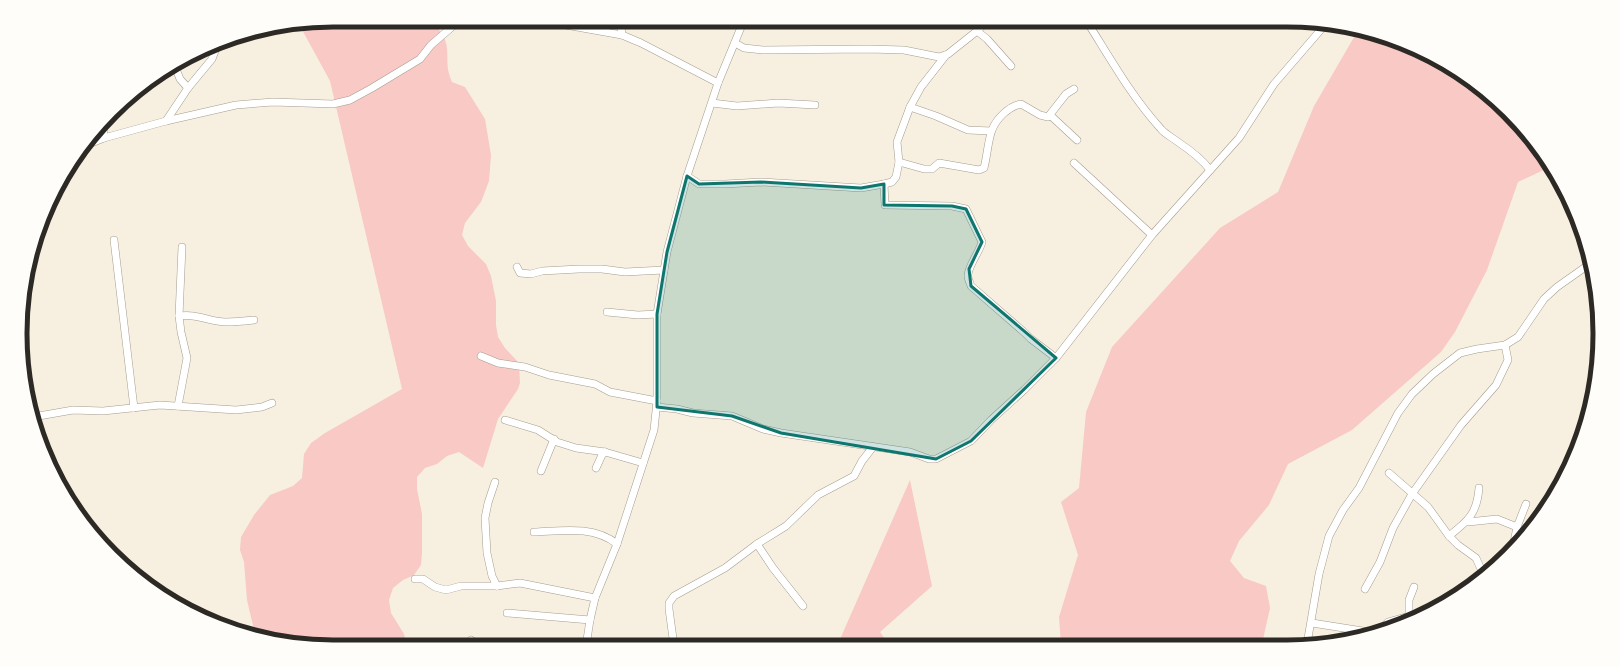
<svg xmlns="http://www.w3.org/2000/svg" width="1620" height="667" font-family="'Open Sans',sans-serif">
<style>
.green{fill:#f8c9c5}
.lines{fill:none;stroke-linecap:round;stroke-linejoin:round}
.minor-casing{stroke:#a49d8f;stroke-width:8}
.minor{stroke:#fff;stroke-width:7}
.marked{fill:#0f766e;fill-opacity:0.2;stroke:#0f766e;stroke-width:3;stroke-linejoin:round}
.rim{fill:none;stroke:#2d2a25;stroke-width:5}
</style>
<rect width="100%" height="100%" fill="#f7f0e0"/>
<g class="green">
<path d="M334,20H430C437,26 447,38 447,49C448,64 446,67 452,82L465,87L485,119L491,155L489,181L481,202L465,223L462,235L468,246L486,264L491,276L496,301V325L498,337L505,348L519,363L520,383L518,389L498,419L483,468L459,452L447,456L437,464L425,468L417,477V489L422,514V552L421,565L414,575L403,580L393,588L389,600L391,613L404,634L407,647H334L255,634L247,600L244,562L240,550L241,537L254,515L270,495L293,486L302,478L304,454L311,443L325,433L402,389L330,81L300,26Z"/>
<polygon points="1357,32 1387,37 1443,62 1493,98 1535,142 1550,167 1518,182 1487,270 1455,332 1441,352 1352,430 1288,464 1269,505 1239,541 1230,561 1244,578 1266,586 1270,608 1262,644 1061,645 1059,617 1078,555 1061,502 1079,488 1086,412 1112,347 1220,228 1278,192 1314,106"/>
<polygon points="910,480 932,586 880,632 889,645 837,646"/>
</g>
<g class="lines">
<defs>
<g id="minor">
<polyline points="494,20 512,22 560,24 622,35 641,43 718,83"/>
<polyline points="620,20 622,35"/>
<path d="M1086,20C1110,58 1131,96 1161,129C1165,134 1173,138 1178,142C1190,150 1202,159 1210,170"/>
<polyline points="977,31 987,39 1011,66"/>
<polyline points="735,43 744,48 763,50 868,49 904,50 939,57 948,54 977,31 988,20"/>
<polyline points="174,64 180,79 188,88"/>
<polyline points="712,103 737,106 778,103 815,105"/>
<polyline points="910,107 936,116 968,130 991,131"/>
<polyline points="1050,115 1077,140"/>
<polyline points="166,121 188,88 212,59 218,43"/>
<polyline points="103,126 104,138"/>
<polyline points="89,144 104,138 166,121 236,105 273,102 333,104 350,100 372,88 420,59 431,45 460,20"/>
<polyline points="899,162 897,142 910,107 921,87 946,55"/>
<polyline points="1074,163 1152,235"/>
<path d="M687,176L699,184H725L761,182L861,188L884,184L885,205L952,206L966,209L982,242C980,251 967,268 968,276C968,279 970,283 971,286L1025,333L1031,339L1056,358"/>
<path d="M884,184L892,182L896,177L899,162L924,169H932L939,163L979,170L984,168C987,157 988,140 992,130C996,119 1009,106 1021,104L1040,115L1048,117L1066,94L1074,89"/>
<polyline points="114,240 134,408"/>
<polyline points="517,267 520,273 531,274 542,271 579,269 602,269 625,272 664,270"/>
<polyline points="607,312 638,315 657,314"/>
<path d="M179,316C197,313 209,322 226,322C235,322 245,321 254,320"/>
<polyline points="481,356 498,363 525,367 549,375 595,384 610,392 657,401"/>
<polyline points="178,406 187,358 181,332 179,316 182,247"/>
<polyline points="657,407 677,409 693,413 732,416 763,429 781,433 910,452 929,459 936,459 971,441 991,420 1024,390 1056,358 1152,235 1239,138 1274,84 1324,26"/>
<polyline points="33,417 73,410 103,411 160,405 236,410 262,407 272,403"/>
<polyline points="505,420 538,430 557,442 576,448 605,452 643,463"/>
<polyline points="596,468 602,455 605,452"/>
<polyline points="541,471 554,439"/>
<polyline points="1389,473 1428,507 1449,536 1458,545 1476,558 1480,567 1490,572"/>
<polyline points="495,482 488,503 485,518 487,553 492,576 497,586"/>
<polyline points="1468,522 1497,519 1517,527"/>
<path d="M534,532C561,531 593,525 617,544"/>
<path d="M1449,536C1468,521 1477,514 1479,488"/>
<polyline points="757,544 773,568 803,606"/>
<polyline points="1513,547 1517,527 1526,504"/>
<polyline points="415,579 423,579 435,587 446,590 461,586 497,586 520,583 595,598"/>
<polyline points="1365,589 1380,562 1393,528 1412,494 1461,425 1496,385 1508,360 1505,345"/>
<polyline points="507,613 590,620"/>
<polyline points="1409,616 1409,600 1414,587"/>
<polyline points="1312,623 1369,632"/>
<polyline points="1383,627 1388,622 1409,616 1414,618"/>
<polyline points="471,640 480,647"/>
<polyline points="1307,644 1319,574 1329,536 1343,510 1359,488 1398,413 1412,394 1433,374 1460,353 1477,349 1505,345 1518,337 1544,299 1557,287 1591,263"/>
<polyline points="586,646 590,620 595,598 617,544 654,430 657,401 657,314 667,252 687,176 718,83 744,20"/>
<polyline points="674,646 669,609 669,603 674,596 725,568 757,544 786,526 818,495 854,476 862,461 873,447"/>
</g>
</defs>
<use href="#minor" class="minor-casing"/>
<use href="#minor" class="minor"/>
</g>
<path class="marked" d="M687,176L699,184L761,182L861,188L884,184V205L952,206L966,209L982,242L969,269L971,286L1056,358L971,441L936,459L781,433L732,416L657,407V314L667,252Z"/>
<path d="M0 0H1620V667H0ZM333 27H1287A306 306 0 0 1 1593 333V334A306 306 0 0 1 1287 640H333A306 306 0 0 1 27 334V333A306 306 0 0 1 333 27Z" fill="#fffdfa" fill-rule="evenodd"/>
<path class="rim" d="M333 27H1287A306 306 0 0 1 1593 333V334A306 306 0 0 1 1287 640H333A306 306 0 0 1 27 334V333A306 306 0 0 1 333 27Z"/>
</svg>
